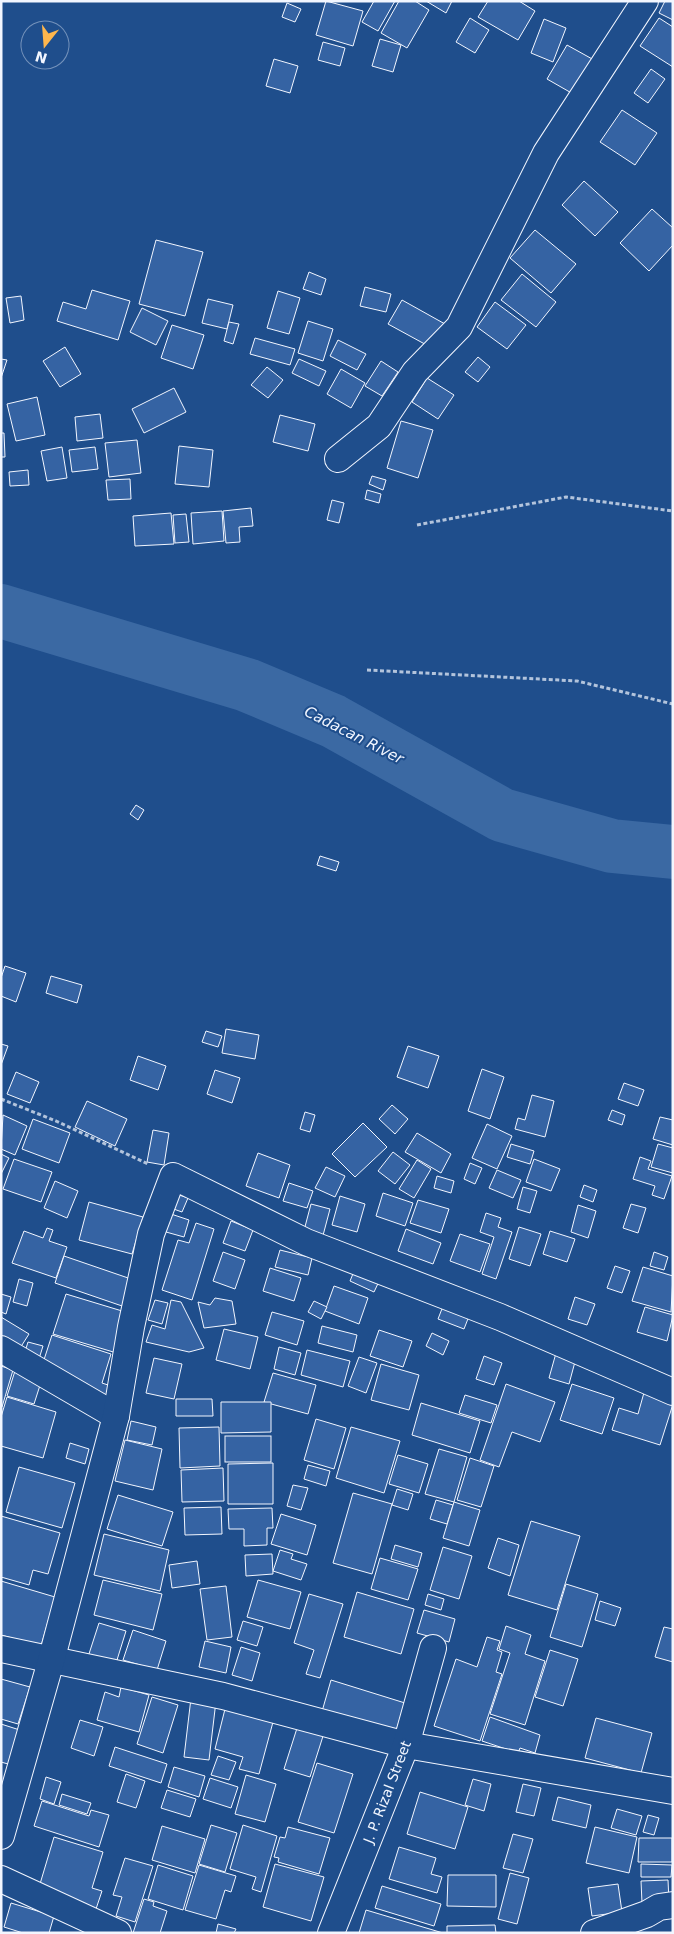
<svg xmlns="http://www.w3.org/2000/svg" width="674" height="1934" font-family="'DejaVu Sans',sans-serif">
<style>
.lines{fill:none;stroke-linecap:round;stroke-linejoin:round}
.river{stroke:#3b69a3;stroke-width:54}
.building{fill:#3563a3;stroke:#f2f6ff}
.minor-casing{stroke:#f2f6ff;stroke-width:28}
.path{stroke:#b3c4dc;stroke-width:3;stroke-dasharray:4 2.5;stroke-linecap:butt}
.minor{stroke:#1f4e8c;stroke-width:26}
.labels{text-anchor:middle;stroke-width:4;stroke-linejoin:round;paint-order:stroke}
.street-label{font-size:14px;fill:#f2f6ff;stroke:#1f4e8c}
.water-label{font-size:15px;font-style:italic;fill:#f2f6ff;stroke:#1f4e8c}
</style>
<rect width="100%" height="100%" fill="#1f4e8c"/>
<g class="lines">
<polyline class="river" points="1,611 247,685 333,721 502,815 612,846 673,852"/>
</g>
<g class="building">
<polygon points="326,1 363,11 353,46 316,35"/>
<polygon points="374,1 395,1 378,31 362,22"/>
<polygon points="399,1 415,1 429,10 407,48 381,33"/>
<polygon points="426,1 452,1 446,13"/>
<polygon points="488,1 519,1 535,11 518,40 478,17"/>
<polygon points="665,1 673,1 673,20 659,13"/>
<polygon points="287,3 301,9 295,22 282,17"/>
<polygon points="470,18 489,30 475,53 456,42"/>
<polygon points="659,18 673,27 673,67 640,46"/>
<polygon points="544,19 566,28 553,62 531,53"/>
<polygon points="380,39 401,45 393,72 372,66"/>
<polygon points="323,42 345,48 340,66 318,60"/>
<polygon points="567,45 594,60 575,95 547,79"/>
<polygon points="274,59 298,66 290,93 266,86"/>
<polygon points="651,69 665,79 648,103 634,93"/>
<polygon points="622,110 657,133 635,165 600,142"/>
<polygon points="584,181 618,212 595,236 562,205"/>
<polygon points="652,209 673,228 673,245 649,271 620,243"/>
<polygon points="535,230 576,264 551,293 510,258"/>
<polygon points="156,240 203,252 185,316 139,304"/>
<polygon points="309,272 326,279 321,295 303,289"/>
<polygon points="522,274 556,302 536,327 501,300"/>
<polygon points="365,287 391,294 386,312 360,306"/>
<polygon points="92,290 130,301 118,340 57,321 63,302 86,309"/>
<polygon points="278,291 300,298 289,334 267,328"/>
<polygon points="21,296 24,320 10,323 6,298"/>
<polygon points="208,299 233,305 227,329 202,323"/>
<polygon points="402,300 445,324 432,348 388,324"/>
<polygon points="495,302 526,325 507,349 477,327"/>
<polygon points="142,308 168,321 156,345 130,332"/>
<polygon points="308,321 333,329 323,361 298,353"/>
<polygon points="229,322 239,324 233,344 224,341"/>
<polygon points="172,325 204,335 193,369 161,358"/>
<polygon points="255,338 295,349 290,365 250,354"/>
<polygon points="338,340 366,354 357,370 330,356"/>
<polygon points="65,347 81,374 60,387 43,361"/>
<polygon points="478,357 490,367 478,382 465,372"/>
<polygon points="1,359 7,360 1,378"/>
<polygon points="299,359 326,371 319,386 292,373"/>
<polygon points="381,361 398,372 382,396 365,386"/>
<polygon points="267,367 283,380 268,398 251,385"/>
<polygon points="341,369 365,383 351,408 327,394"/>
<polygon points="427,378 454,395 438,419 412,402"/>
<polygon points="174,388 186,412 144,433 132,409"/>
<polygon points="37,397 45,435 16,441 7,404"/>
<polygon points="100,414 103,438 77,441 75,417"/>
<polygon points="280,415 315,424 308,451 273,442"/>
<polygon points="401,421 433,430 418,478 387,468"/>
<polygon points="1,433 4,433 5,457 1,457"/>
<polygon points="137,440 141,473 109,477 105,443"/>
<polygon points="179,446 213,450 209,487 175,484"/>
<polygon points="62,447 67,478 47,481 41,451"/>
<polygon points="95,447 98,469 72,472 69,450"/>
<polygon points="28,470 29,485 10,486 9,472"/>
<polygon points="372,476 386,480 383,490 369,484"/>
<polygon points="130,479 131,499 108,500 106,480"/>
<polygon points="367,490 381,494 379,503 365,499"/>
<polygon points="332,500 344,503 339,523 327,520"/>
<polygon points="251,508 253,526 239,527 240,542 226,543 223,511"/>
<polygon points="222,511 224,541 193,544 191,513"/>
<polygon points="171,513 174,544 135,546 133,516"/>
<polygon points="186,514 189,542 175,543 173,515"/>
<polygon points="136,805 144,810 138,820 130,814"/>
<polygon points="320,856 339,862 336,871 317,865"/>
<polygon points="5,966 26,973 16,1002 1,996 1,978"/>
<polygon points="51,976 82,985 77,1003 46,993"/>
<polygon points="226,1029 259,1035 255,1059 222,1053"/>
<polygon points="206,1031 222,1036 218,1047 202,1042"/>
<polygon points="1,1044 8,1046 1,1065"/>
<polygon points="408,1046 439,1056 428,1088 397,1077"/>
<polygon points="138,1056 166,1066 158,1090 130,1080"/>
<polygon points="482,1069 504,1077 490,1119 468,1111"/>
<polygon points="215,1070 240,1078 232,1103 207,1094"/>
<polygon points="16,1072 39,1082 30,1103 7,1094"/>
<polygon points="624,1083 644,1090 638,1106 618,1099"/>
<polygon points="532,1095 554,1101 545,1137 515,1129 518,1118 525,1120"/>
<polygon points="87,1101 127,1119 115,1146 75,1127"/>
<polygon points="392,1105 408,1119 395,1134 379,1119"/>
<polygon points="612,1110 625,1115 622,1125 608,1120"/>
<polygon points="305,1112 315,1115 310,1132 300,1129"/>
<polygon points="3,1115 27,1126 15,1155 1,1149"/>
<polygon points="660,1117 673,1120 673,1145 653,1139"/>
<polygon points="33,1119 70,1133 59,1163 22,1149"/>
<polygon points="363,1123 387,1147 355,1177 332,1154"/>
<polygon points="487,1124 512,1136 497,1169 472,1158"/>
<polygon points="153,1130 169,1133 164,1165 147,1162"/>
<polygon points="417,1133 451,1154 441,1173 405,1152"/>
<polygon points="511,1144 534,1151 530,1164 507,1157"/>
<polygon points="658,1144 673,1148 673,1173 651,1167"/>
<polygon points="393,1152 410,1165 395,1184 378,1171"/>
<polygon points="258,1153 290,1165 279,1198 246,1186"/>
<polygon points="1,1154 9,1158 1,1174"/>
<polygon points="640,1157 651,1161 648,1169 672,1176 664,1199 652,1195 655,1186 633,1179"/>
<polygon points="14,1159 52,1172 41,1202 3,1189"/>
<polygon points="534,1159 560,1169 551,1191 526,1182"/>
<polygon points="417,1160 431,1169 414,1198 399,1189"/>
<polygon points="470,1163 482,1168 475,1184 464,1179"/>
<polygon points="326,1167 345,1176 335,1197 315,1188"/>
<polygon points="497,1170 521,1180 513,1198 489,1188"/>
<polygon points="437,1176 454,1181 451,1193 434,1188"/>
<polygon points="55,1181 78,1191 67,1218 44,1208"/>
<polygon points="289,1183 313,1191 307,1208 283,1201"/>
<polygon points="584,1185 597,1190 593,1202 580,1197"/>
<polygon points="523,1187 537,1191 530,1213 517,1209"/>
<polygon points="173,1193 188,1198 182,1212 168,1207"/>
<polygon points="383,1193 413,1203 405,1226 376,1216"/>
<polygon points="340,1196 365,1204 357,1232 332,1225"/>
<polygon points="418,1200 449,1209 441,1233 410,1223"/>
<polygon points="89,1202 143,1217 132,1254 79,1240"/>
<polygon points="311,1204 330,1209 321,1243 302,1238"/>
<polygon points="631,1204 646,1208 638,1233 623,1228"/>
<polygon points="578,1205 596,1211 588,1238 571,1232"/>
<polygon points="486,1213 501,1218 498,1227 512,1232 496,1279 482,1274 494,1237 480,1232"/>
<polygon points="171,1214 189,1220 184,1237 166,1232"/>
<polygon points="231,1221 253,1230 245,1251 223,1243"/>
<polygon points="196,1223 214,1229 192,1300 162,1290 178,1240 189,1243"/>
<polygon points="519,1227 541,1234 530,1266 509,1259"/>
<polygon points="47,1228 53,1230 49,1241 67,1247 56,1278 12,1263 24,1231 43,1238"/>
<polygon points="406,1229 441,1243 433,1264 398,1251"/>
<polygon points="550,1231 575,1239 567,1262 543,1254"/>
<polygon points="460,1234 490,1244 480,1272 450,1261"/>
<polygon points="280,1250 312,1258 308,1275 275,1267"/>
<polygon points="223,1252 245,1260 235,1289 213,1281"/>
<polygon points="654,1252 668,1257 664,1270 650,1266"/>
<polygon points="64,1256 134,1280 125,1307 55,1283"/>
<polygon points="357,1264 382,1275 374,1292 350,1281"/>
<polygon points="615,1266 630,1271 622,1293 607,1288"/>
<polygon points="643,1267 673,1276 671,1312 632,1301"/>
<polygon points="270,1268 301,1278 294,1301 263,1291"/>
<polygon points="19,1279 33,1283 27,1306 13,1302"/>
<polygon points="334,1286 368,1298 359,1324 325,1311"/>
<polygon points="1,1294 11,1297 6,1314 1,1312"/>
<polygon points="66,1294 132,1314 120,1354 53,1334"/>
<polygon points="575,1297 595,1304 587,1325 568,1319"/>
<polygon points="215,1298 232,1301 236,1324 204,1328 198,1302 210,1305"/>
<polygon points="155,1300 168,1303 162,1324 148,1320"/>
<polygon points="171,1300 181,1302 204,1348 189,1352 146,1342 152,1325 165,1329"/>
<polygon points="314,1301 327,1307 321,1319 308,1312"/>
<polygon points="445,1301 471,1311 464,1329 438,1319"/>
<polygon points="645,1307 673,1315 667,1341 637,1332"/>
<polygon points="272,1312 304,1321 297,1345 265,1335"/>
<polygon points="1,1317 29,1334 15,1356 1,1348"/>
<polygon points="322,1326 357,1335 353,1352 318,1343"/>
<polygon points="224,1329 258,1337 250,1369 216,1360"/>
<polygon points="379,1330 412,1341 403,1367 370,1356"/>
<polygon points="432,1333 449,1341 443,1355 426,1346"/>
<polygon points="52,1335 111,1354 102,1383 111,1386 107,1399 41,1369"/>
<polygon points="28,1342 43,1346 38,1362 23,1358"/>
<polygon points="279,1347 301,1353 295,1375 274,1369"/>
<polygon points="307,1350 350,1361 343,1387 301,1375"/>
<polygon points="556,1353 576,1358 569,1384 549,1378"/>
<polygon points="484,1356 502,1363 494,1385 476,1379"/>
<polygon points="359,1357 377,1363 366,1393 348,1386"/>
<polygon points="154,1358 182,1364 174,1399 146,1393"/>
<polygon points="381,1364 419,1375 409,1410 371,1400"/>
<polygon points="1,1366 13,1370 2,1407 1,1407"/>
<polygon points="15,1371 42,1379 34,1404 7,1396"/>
<polygon points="273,1373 316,1385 308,1414 264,1402"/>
<polygon points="506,1384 555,1402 540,1442 512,1432 499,1467 480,1460"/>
<polygon points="572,1384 614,1398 602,1434 560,1420"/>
<polygon points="645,1389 673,1404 660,1445 612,1430 619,1408 638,1414"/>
<polygon points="465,1395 497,1405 491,1423 459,1413"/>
<polygon points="7,1397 56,1412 43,1458 1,1446 1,1417"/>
<polygon points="176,1399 212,1399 213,1416 176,1416"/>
<polygon points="221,1402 271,1402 271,1432 221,1433"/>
<polygon points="421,1403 480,1421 470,1453 412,1435"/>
<polygon points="316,1419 346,1428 334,1469 304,1460"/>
<polygon points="131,1421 156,1427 152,1445 127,1440"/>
<polygon points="219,1427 220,1466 180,1468 179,1428"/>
<polygon points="351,1427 400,1441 384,1493 336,1478"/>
<rect x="225" y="1436" width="46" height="26"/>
<polygon points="125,1440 162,1449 153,1490 115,1481"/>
<polygon points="70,1443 89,1449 85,1464 66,1458"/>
<polygon points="439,1449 467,1457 454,1502 425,1494"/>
<polygon points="398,1455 428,1464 419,1493 389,1484"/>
<polygon points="470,1458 494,1466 481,1507 457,1500"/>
<polygon points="273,1463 273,1504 228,1504 228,1464"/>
<polygon points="308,1465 330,1471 326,1486 304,1479"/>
<polygon points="19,1467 75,1483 62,1528 6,1512"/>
<polygon points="223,1468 224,1501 182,1502 181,1470"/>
<polygon points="293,1485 308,1488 301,1510 287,1506"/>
<polygon points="397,1489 413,1494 408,1510 392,1505"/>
<polygon points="353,1493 392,1504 372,1574 333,1563"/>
<polygon points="118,1495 173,1512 162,1546 107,1529"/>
<polygon points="436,1500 453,1505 447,1524 430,1519"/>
<polygon points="454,1502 480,1510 469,1546 443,1538"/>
<polygon points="221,1507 222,1534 185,1535 184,1508"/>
<polygon points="272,1508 273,1528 267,1528 267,1545 244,1546 244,1529 229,1529 228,1509"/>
<polygon points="281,1514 316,1525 307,1555 271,1544"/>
<polygon points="1,1516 60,1533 48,1574 33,1570 29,1585 1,1577"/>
<polygon points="531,1521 580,1536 557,1610 508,1595"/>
<polygon points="104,1534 169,1550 160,1591 94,1575"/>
<polygon points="498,1538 519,1545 510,1576 488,1568"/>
<polygon points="395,1545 422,1553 418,1567 391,1559"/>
<polygon points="443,1547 472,1556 459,1599 430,1590"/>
<polygon points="280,1550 293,1554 291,1559 307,1564 301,1580 273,1571"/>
<polygon points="272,1554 273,1574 246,1576 245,1555"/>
<polygon points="380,1558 418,1569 408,1600 371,1589"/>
<polygon points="197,1561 200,1584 172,1588 169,1565"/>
<polygon points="103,1580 162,1594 153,1630 94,1615"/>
<polygon points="258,1580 301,1592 290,1629 247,1617"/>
<polygon points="1,1581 55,1597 41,1646 1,1635"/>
<polygon points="566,1584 598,1594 582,1647 550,1637"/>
<polygon points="226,1586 232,1637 207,1640 200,1589"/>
<polygon points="357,1592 414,1609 401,1654 344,1637"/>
<polygon points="309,1594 343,1604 320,1678 306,1674 314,1650 294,1643"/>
<polygon points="428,1594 444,1599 441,1610 425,1605"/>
<polygon points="600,1601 621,1608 615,1626 595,1620"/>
<polygon points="424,1610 455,1619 449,1642 417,1633"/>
<polygon points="243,1621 263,1627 257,1646 237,1640"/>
<polygon points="99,1623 126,1631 117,1660 135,1666 87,1660"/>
<polygon points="506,1626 531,1635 525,1654 545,1661 525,1725 490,1714 510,1653 499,1649"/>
<polygon points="664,1627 673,1629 673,1662 655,1657"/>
<polygon points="133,1630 166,1641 157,1670 123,1660"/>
<polygon points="487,1637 500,1641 497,1650 502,1652 496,1672 502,1674 480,1741 434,1726 456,1659 477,1667"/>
<polygon points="205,1641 231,1647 226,1673 199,1667"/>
<polygon points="241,1647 260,1653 252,1681 232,1675"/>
<polygon points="550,1650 578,1659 563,1706 535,1697"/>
<polygon points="1,1679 30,1687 18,1724 1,1719"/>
<polygon points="331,1680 405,1703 394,1737 321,1715"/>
<polygon points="121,1687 149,1695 139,1732 97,1720 105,1692 119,1697"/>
<polygon points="152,1697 178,1705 163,1753 137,1744"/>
<polygon points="191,1698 216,1701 209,1760 184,1757"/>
<polygon points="225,1709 273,1722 259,1774 239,1769 243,1757 215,1749"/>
<polygon points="490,1717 540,1735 535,1753 520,1748 518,1753 482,1741"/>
<polygon points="596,1718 652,1733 641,1773 585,1758"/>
<polygon points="80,1720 103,1727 94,1756 71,1748"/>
<polygon points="1,1724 26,1732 15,1766 1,1762"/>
<polygon points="298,1725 324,1733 310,1777 284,1769"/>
<polygon points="115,1747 167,1764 161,1783 109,1766"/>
<polygon points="218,1756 236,1762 229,1780 211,1775"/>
<polygon points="317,1763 353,1774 334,1833 298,1822"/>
<polygon points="174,1767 205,1776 199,1797 168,1787"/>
<polygon points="126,1774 145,1781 136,1808 117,1802"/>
<polygon points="246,1775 276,1784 265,1822 235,1814"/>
<polygon points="46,1777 61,1782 54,1804 40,1799"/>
<polygon points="210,1778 238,1787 231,1808 203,1799"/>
<polygon points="473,1779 491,1784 484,1811 465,1805"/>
<polygon points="523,1784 541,1788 534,1816 516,1812"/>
<polygon points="167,1790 196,1799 190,1817 161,1808"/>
<polygon points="420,1792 468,1807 455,1849 407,1834"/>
<polygon points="62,1794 91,1803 87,1814 59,1805"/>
<polygon points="558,1797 591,1805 586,1828 552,1820"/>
<polygon points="42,1801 89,1816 91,1810 109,1815 99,1847 34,1826"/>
<polygon points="617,1809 642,1816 636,1835 611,1828"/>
<polygon points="648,1815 659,1818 654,1835 643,1832"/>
<polygon points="211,1825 237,1833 225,1872 199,1864"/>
<polygon points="243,1825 277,1836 261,1892 252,1889 256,1877 230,1869"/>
<polygon points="162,1826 205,1839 195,1873 152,1860"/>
<polygon points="288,1827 330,1838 319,1874 278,1862 279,1858 274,1857 280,1837 285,1838"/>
<polygon points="595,1827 637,1837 629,1873 586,1863"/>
<polygon points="513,1834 533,1839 523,1873 503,1868"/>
<polygon points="54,1837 103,1852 92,1888 102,1891 95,1912 37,1894"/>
<polygon points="639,1838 672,1838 672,1862 638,1862"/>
<polygon points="399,1847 436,1858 431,1874 442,1877 437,1893 389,1879"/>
<polygon points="125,1858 153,1866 135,1922 116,1916 122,1897 113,1895"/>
<polygon points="275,1864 324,1877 311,1921 263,1907"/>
<polygon points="641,1864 672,1865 671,1877 641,1877"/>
<polygon points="158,1865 193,1876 183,1910 148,1899"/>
<polygon points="199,1865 236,1876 231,1892 225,1890 216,1919 185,1910"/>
<polygon points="510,1873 529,1878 517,1924 498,1919"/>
<polygon points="448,1875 496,1875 496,1907 447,1906"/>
<polygon points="668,1880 669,1902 642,1903 641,1881"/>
<polygon points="618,1884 622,1912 592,1916 588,1888"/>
<polygon points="382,1886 441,1904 434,1926 375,1908"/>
<polygon points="144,1899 154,1902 153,1906 167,1911 160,1933 133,1933"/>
<polygon points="11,1903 54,1916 49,1933 23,1933 4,1927"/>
<polygon points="366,1910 443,1933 359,1933"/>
<polygon points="218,1924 236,1929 234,1933 216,1933"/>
<polygon points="495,1925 496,1933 447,1933 447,1926"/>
</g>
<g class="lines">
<defs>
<g id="minor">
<polyline points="338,459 379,426 415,372 459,327 546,153 645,1"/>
<polyline points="1,1349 116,1416"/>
<polyline points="1,1649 223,1696 406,1745 673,1791"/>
<polyline points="1,1836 51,1661 116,1416 131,1327 151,1234 173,1176 306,1242 500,1317 673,1392"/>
<polyline points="1,1879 118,1933"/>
<polyline points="331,1933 406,1745 433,1648"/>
<polyline points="594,1933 647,1914 659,1907 673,1905"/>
</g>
</defs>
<use href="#minor" class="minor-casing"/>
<g class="path">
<polyline points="417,525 566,497 673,511"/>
<polyline points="367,670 577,681 673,704"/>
<polyline points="1,1099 56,1121 148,1164"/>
</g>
<use href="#minor" class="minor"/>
</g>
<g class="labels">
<g class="street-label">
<text transform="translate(387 1792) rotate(-69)" y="5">J. P. Rizal Street</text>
</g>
<g class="water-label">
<text transform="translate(354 735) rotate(27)" y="5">Cadacan River</text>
</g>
</g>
<rect width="674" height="1934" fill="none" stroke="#f2f6ff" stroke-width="5"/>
<g transform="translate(45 45) rotate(197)"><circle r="24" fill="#1f4e8c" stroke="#7391ba"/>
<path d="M0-4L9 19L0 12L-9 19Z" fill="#ffb74d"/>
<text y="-8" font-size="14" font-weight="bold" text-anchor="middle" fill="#f2f6ff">N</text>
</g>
</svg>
